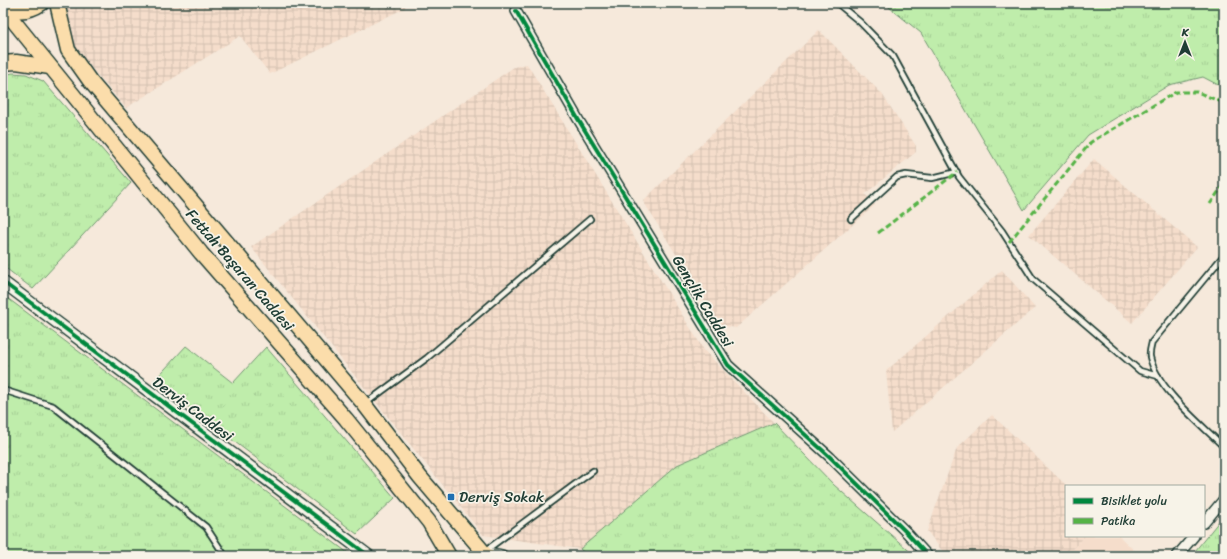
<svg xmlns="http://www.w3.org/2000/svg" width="1227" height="559" font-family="Sriracha,sans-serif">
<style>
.built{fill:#f5ddcb}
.industrial{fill:url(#industrial-grid)}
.grass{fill:url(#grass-tufts);stroke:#6f9570}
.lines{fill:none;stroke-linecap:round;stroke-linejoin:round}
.service-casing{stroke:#1f3d34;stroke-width:8}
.minor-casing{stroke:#1f3d34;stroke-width:12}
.tertiary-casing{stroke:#1f3d34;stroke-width:14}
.primary-casing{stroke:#1f3d34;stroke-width:17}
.service{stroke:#f7f3e8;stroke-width:4.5}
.minor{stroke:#f7f3e8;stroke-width:9}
.tertiary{stroke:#f7f3e8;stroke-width:11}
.primary{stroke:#fbddab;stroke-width:14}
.quiet{stroke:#55b346;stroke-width:3;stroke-dasharray:6 3;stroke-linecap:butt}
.cycleway-casing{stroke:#f7f3e8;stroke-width:6}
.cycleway{stroke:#00873e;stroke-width:4}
.poi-dot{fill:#1f6fb2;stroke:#f7f3e8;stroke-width:1.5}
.labels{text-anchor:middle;stroke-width:3.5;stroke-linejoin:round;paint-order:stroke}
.street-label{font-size:15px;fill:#1f3d34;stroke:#f7f3e8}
.poi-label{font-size:15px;fill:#1f3d34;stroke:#f7f3e8;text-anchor:start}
</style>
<defs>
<pattern id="industrial-grid" width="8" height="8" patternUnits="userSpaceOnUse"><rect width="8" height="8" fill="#f5ddcb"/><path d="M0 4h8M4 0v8" fill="none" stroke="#d2bfaf"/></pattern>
<pattern id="grass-tufts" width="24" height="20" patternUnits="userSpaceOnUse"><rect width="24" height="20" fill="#bfedab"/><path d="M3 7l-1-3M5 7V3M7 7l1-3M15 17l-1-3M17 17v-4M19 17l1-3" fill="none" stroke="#a4cc94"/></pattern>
</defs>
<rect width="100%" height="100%" fill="#f6e9db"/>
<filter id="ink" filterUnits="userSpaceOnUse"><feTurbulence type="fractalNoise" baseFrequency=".025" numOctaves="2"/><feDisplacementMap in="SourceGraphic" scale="8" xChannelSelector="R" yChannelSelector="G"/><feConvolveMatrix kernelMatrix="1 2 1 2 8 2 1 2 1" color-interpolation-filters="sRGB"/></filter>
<g filter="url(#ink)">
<polygon class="built" points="1085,536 1119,536 1140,556 1067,556"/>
<g class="industrial">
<polygon points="67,3 406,3 405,8 270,74 240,36 126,108 77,51 68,23"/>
<polygon points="819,30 882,94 916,146 916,152 865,194 875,205 736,328 720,325 643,201"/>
<polygon points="527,64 704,350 774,423 677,465 580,549 483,535 251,247 514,67"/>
<polygon points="1094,159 1197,247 1132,323 1029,235"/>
<polygon points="1002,270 1035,308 892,432 886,371"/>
<polygon points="992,415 1067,486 1066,536 1085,536 1067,556 946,556 927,531 957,448"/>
</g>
<g class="grass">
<polygon points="884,3 1224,3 1224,88 1203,77 1169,85 1088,135 1024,210 921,33"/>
<polygon points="13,73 26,74 43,81 131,183 33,289 3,266 3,75"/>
<polygon points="3,295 14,303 352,556 3,556"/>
<polygon points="186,346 233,383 266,347 395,498 357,534 154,381"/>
<polygon points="774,423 834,485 915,556 588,556 580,549 677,465"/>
<polygon points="1224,515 1224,556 1191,556"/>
</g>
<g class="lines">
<defs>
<g id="service">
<polyline points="837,3 860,22 893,56 959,177 1002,231 1033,279 1140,371 1158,376"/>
<polyline points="851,219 897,177 906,175 932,178 957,172"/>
<path d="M1224,255L1152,342C1151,347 1149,353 1150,357C1157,389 1201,424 1224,447"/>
<polyline points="3,390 53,406 206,527 225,556"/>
<polyline points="366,403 427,358 590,219"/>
<polyline points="485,551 593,471"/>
</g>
<g id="minor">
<polyline points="516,11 578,119 728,365 830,457 907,533 928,556"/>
<polyline points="1204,523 1224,499"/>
<polyline points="1177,556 1194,536"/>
</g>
<g id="tertiary">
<polyline points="3,282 369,556"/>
<polyline points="484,552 502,556"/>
</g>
<g id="primary">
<polyline points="57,3 68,50 90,81 364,404 420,477 487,556"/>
<path d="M3,6C17,13 29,12 42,3"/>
<polyline points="3,8 201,253 346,419 429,522 449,556"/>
<polyline points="3,63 16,62 50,67"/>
</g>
</defs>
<use href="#service" class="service-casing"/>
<use href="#minor" class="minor-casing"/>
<use href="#tertiary" class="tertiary-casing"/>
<use href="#primary" class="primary-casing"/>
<use href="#service" class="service"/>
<use href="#minor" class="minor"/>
<use href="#tertiary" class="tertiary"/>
<use href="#primary" class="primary"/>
<g class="quiet">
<polyline points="1210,204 1224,184"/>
<polyline points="878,233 957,172"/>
<polyline points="1009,242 1091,142 1176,92 1197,92 1224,103"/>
</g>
<defs>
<g id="cycleway">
<polyline points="516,11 578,119 728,365 830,457 907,533 928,556"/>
<polyline points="3,282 369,556"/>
</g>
</defs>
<use href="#cycleway" class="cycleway-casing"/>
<use href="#cycleway" class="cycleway"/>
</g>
</g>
<rect class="poi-dot" x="447" y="493" width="8" height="8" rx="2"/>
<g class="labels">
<g class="street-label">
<text transform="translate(240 270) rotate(49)" y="5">Fettah Başaran Caddesi</text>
<text transform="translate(703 301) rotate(59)" y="5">Gençlik Caddesi</text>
<text transform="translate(193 409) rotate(37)" y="5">Derviş Caddesi</text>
</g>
<g class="poi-label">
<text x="459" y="502">Derviş Sokak</text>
</g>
</g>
<rect width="1227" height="559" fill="none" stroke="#f7f3e8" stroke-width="16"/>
<rect x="8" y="8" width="1211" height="543" fill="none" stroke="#1f3d34" stroke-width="1.5" filter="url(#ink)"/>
<rect x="1065" y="485" width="140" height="52" fill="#f7f3e8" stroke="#a1aaa0"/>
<rect x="1073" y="498" width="20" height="6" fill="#00873e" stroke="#a1aaa0"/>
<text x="1101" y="505" font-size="12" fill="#1f3d34">Bisiklet yolu</text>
<rect x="1073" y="518" width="20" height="6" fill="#55b346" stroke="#a1aaa0"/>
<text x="1101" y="525" font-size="12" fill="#1f3d34">Patika</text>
<g transform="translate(1185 42)" stroke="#f7f3e8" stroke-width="3" paint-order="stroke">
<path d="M0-3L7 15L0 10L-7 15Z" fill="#1f3d34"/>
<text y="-6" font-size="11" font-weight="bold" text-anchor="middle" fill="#1f3d34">K</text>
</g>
</svg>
